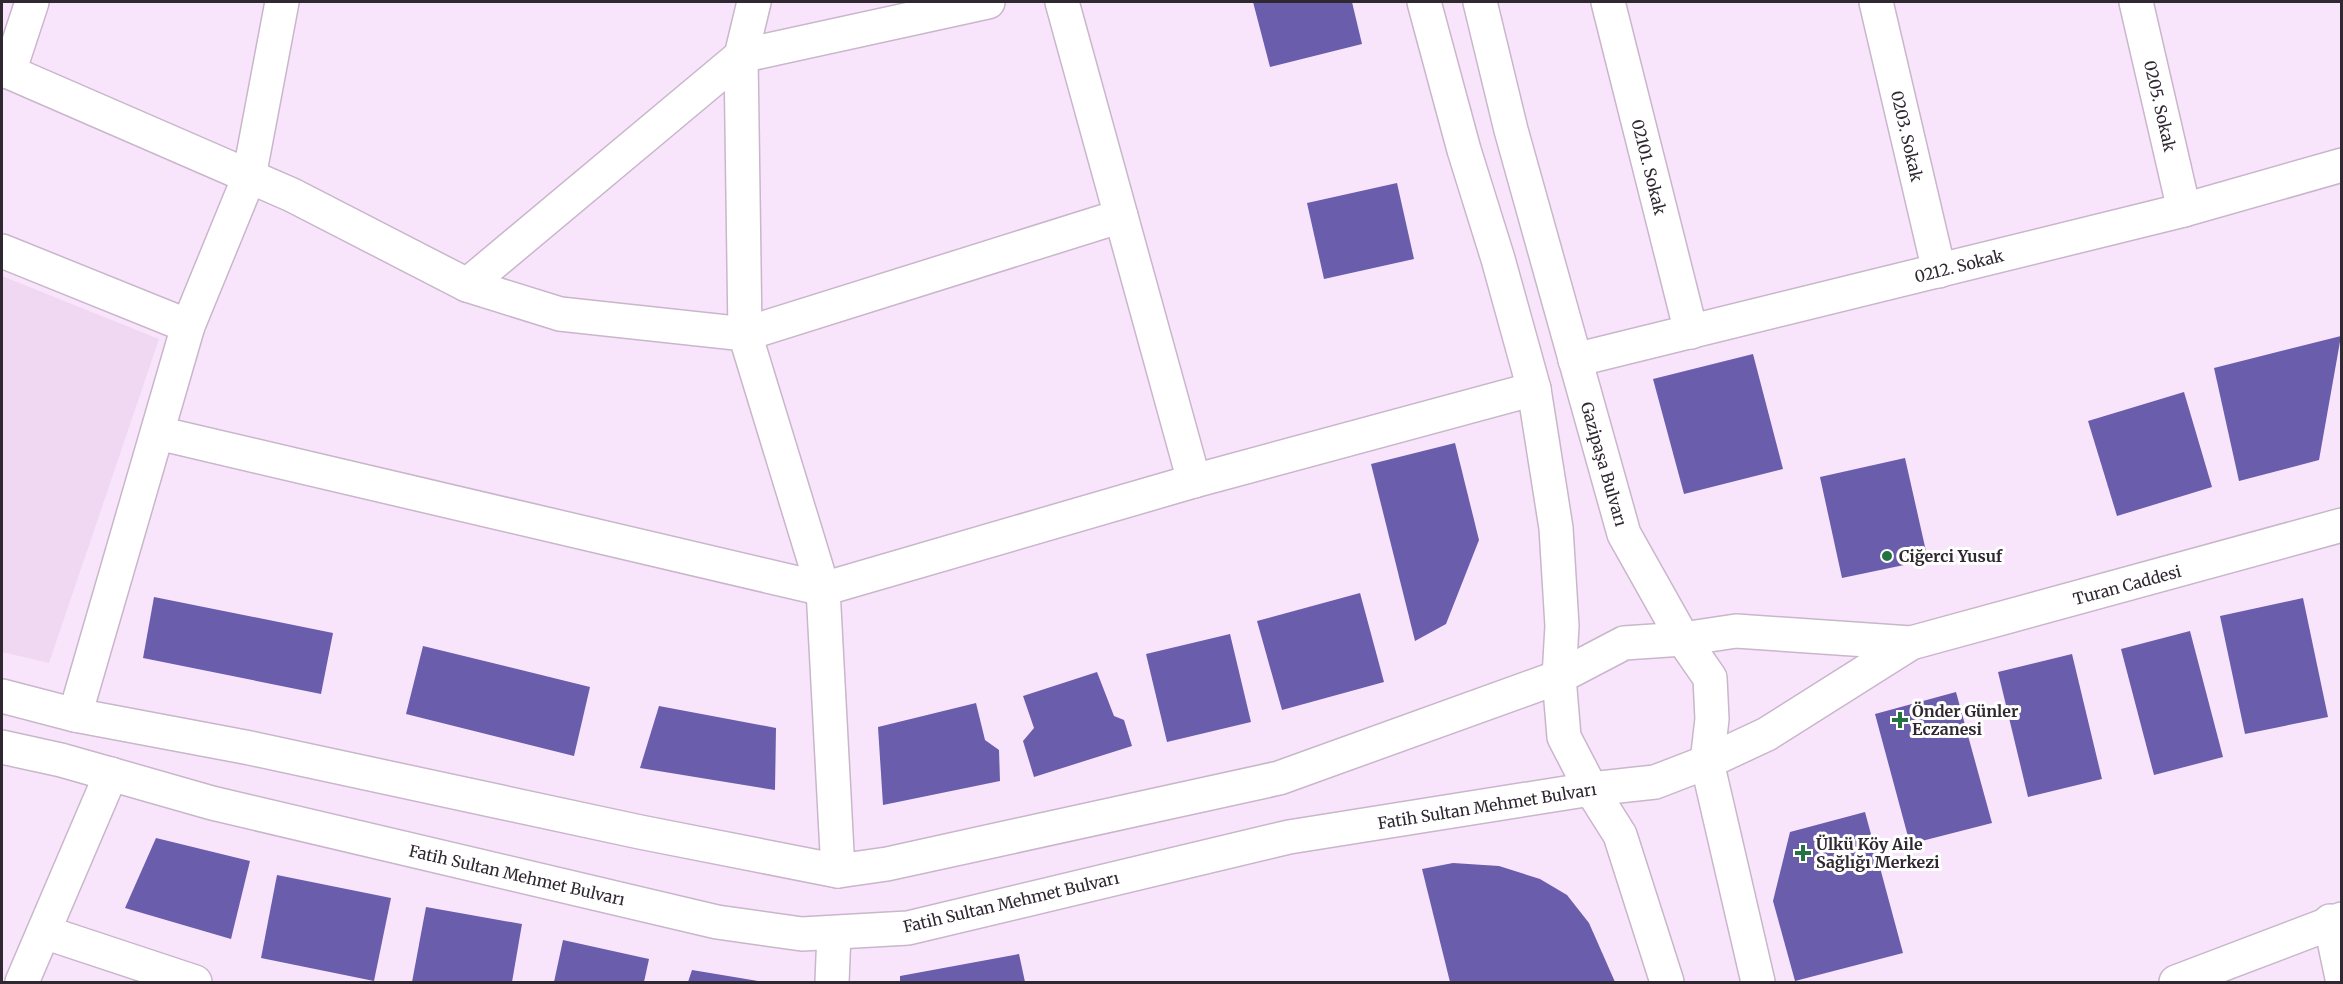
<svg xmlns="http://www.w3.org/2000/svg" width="2343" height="984" font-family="Merriweather,serif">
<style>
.built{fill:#f0d7f2}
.building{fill:#695dac}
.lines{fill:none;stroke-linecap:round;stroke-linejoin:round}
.minor-casing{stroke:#c9b6cb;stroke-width:36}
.tertiary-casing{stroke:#c9b6cb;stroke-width:36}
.secondary-casing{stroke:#c9b6cb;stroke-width:36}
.minor{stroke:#fff;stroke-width:33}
.tertiary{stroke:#fff;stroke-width:33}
.secondary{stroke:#fff;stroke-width:33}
.poi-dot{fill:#257342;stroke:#fff;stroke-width:2}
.labels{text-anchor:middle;stroke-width:6;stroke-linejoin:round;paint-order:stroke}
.street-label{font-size:16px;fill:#2f2830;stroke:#fff}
.poi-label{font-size:16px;font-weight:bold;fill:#2f2830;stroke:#fff;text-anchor:start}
</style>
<rect width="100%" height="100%" fill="#f9e5fb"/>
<polygon class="built" points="2,276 159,339 49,663 2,652"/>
<g class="building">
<polygon points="1253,2 1352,2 1362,44 1270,67"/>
<polygon points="1397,183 1414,259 1324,279 1307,203"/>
<polygon points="2341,336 2319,460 2239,481 2214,368"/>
<polygon points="1753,354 1783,469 1684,494 1653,379"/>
<polygon points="2184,392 2212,487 2117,516 2088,421"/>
<polygon points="1455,443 1479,540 1446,624 1415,641 1371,464"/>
<polygon points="1905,458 1928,560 1842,578 1820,477"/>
<polygon points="1360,593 1384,682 1282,710 1257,621"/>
<polygon points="154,597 333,633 321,694 143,658"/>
<polygon points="2303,598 2328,717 2245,734 2220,616"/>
<polygon points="2190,631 2223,757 2154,775 2121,649"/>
<polygon points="1230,634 1251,722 1167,742 1146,654"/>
<polygon points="423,646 590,687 574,756 406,714"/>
<polygon points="2072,654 2102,779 2028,797 1998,672"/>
<polygon points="1097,672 1114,716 1124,720 1132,746 1034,777 1023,741 1034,728 1023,696"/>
<polygon points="1956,692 1992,823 1910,844 1875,714"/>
<polygon points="976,703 985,740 999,750 1000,781 883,805 878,727"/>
<polygon points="659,706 776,728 775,790 640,768"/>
<polygon points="1865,812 1903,953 1795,981 1773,901 1790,832"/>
<polygon points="156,838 250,861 231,939 125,908"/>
<polygon points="1453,863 1499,866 1540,879 1567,895 1589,923 1615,982 1450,982 1422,869"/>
<polygon points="277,875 391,898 374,981 261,958"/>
<polygon points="426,907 522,924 512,982 412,982"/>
<polygon points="563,940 649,959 644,982 554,982"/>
<polygon points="1019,954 1025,982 900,982 900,976"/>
<polygon points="692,970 758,981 758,982 688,982"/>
</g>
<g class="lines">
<defs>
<g id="minor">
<polyline points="754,2 741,56 745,334 823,589 838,871"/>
<polyline points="1062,2 1194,481"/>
<polyline points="1608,2 1691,332"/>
<polyline points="1876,2 1939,271"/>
<polyline points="2136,2 2184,210"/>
<polyline points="2,69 292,195 467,285 560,314 745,334 1121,216"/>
<polyline points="9,72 32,2"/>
<polyline points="2,251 188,326"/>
<polyline points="467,285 741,56 988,2"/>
<polyline points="1575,360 2184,210 2342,165"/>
<polyline points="158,433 823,589 1194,481 1534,389"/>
<polyline points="75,715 188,326 249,177 282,2"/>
<polyline points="2330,921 2342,978"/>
<polyline points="44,932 195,982"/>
<polyline points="22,982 111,774"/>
<polyline points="832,982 834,933"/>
<polyline points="2176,982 2342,919"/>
</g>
<g id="tertiary">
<polyline points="2,696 75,715 250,748 640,832 838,871 887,864 1279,778 1559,677 1624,643 1683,639 1736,631 1911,643"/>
<polyline points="2,747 61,760 212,803 717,922 802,934 908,928 1289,837 1591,789 1655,782 1707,762 1767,734 1911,643 2342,525"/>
</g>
<g id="secondary">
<polyline points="1424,2 1464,150 1498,259 1534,389 1556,528 1562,626 1559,677 1564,737 1591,789 1620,835 1667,982"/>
<polyline points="1480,2 1511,130 1624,534 1683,639 1710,678 1712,719 1707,762 1758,982"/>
</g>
</defs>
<use href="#minor" class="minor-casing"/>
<use href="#tertiary" class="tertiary-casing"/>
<use href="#secondary" class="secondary-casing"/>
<use href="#minor" class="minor"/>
<use href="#tertiary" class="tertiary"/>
<use href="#secondary" class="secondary"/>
</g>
<g class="poi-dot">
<circle cx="1887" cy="556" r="6"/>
<path d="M1897 711h6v6h6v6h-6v6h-6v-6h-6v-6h6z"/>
<path d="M1800 844h6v6h6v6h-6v6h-6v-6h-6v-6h6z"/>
</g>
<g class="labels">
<g class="street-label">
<text transform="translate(2160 106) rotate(77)" y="6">0205. Sokak</text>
<text transform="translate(1907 136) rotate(77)" y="6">0203. Sokak</text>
<text transform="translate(1649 167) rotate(76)" y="6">02101. Sokak</text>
<text transform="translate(1959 266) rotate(-14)" y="6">0212. Sokak</text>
<text transform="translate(1604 464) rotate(74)" y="6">Gazipaşa Bulvarı</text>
<text transform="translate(2127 585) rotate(-15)" y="6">Turan Caddesi</text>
<text transform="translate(1487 806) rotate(-9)" y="6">Fatih Sultan Mehmet Bulvarı</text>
<text transform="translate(517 875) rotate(13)" y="6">Fatih Sultan Mehmet Bulvarı</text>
<text transform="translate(1011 902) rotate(-13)" y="6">Fatih Sultan Mehmet Bulvarı</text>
</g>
<g class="poi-label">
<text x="1899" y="562">Ciğerci Yusuf</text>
<text x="1912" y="717">Önder Günler<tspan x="1912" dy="18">Eczanesi</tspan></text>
<text x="1816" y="850">Ülkü Köy Aile<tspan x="1816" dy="18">Sağlığı Merkezi</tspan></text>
</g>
</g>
<rect width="2343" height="984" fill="none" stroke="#2f2830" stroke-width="6"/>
</svg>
